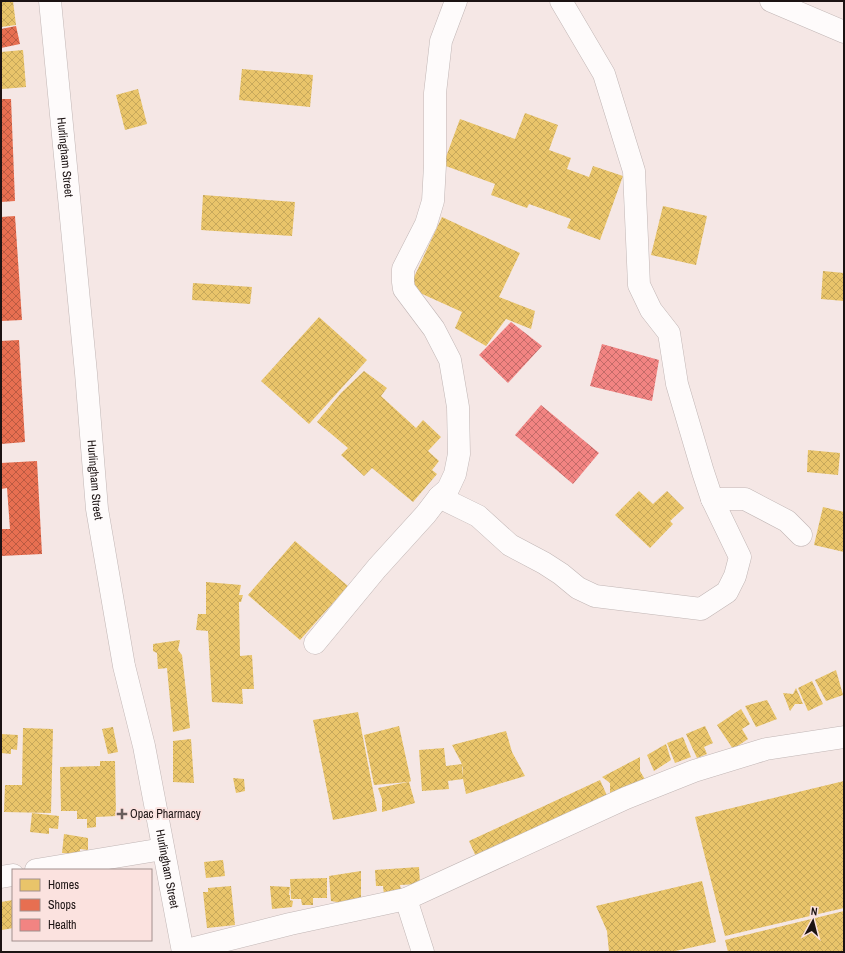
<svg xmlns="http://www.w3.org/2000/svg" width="845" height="953" viewBox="0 0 845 953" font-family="'Archivo Narrow',sans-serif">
  <defs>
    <pattern id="homes-cross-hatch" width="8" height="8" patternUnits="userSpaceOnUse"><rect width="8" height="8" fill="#e9c46a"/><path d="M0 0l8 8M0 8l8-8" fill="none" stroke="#c7a85b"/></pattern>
    <pattern id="shops-cross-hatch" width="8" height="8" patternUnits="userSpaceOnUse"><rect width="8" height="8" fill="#e76f51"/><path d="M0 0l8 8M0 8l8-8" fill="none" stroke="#ba5a42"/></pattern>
    <pattern id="health-cross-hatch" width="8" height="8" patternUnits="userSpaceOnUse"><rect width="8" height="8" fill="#f28482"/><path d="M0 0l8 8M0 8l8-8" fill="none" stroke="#c36b69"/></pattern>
  </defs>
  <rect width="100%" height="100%" fill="#f5e7e5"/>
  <g fill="url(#homes-cross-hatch)">
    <path d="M 1,1 L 13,1 L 16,25 L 1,27 Z"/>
    <path d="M 23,50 L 26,87 L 2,89 L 1,52 Z"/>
    <path d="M 242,69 L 313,75 L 310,107 L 239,100 Z"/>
    <path d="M 138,89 L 147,124 L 125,130 L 116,95 Z"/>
    <path d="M 525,113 L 558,125 L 549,150 L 571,158 L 567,169 L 589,177 L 593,166 L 623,176 L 600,240 L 567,228 L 571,219 L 529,204 L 527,208 L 491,195 L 495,184 L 443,165 L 460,119 L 515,139 Z"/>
    <path d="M 203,195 L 295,202 L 292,236 L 201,230 Z"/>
    <path d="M 663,206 L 707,216 L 696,265 L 651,255 Z"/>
    <path d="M 442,217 L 520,253 L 499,297 L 535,311 L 531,329 L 506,319 L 486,346 L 455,328 L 462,312 L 409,288 Z"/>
    <path d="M 823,271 L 844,273 L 844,301 L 821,299 Z"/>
    <path d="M 193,283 L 252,287 L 250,304 L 192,300 Z"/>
    <path d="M 319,317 L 367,360 L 309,424 L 261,381 Z"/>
    <path d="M 364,371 L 387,388 L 381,396 L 416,428 L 423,420 L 441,437 L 428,451 L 439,461 L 432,470 L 437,474 L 413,502 L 372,468 L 364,476 L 341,455 L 348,448 L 317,422 L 341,393 Z"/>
    <path d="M 808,450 L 840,453 L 838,475 L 807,472 Z"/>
    <path d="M 639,491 L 653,504 L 667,491 L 684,508 L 670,521 L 673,524 L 650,548 L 615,515 Z"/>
    <path d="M 823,507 L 844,512 L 844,552 L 814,545 Z"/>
    <path d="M 295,541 L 348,586 L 300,640 L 248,595 Z"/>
    <path d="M 206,582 L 241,585 L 239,595 L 243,595 L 241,602 L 239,602 L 240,656 L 252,655 L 254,689 L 242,689 L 243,704 L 212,702 L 208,631 L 196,630 L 198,614 L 206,614 Z"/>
    <path d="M 180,640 L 178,650 L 182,655 L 190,728 L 173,732 L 167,668 L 158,669 L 157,653 L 153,651 L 153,644 Z"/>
    <path d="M 836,670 L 843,695 L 826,701 L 815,680 Z"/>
    <path d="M 812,681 L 823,704 L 808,711 L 798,688 Z"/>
    <path d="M 796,688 L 803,704 L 795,704 L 790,711 L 783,693 L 793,694 Z"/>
    <path d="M 767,700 L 777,719 L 756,727 L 745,706 Z"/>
    <path d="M 741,709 L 750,724 L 742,729 L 748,739 L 733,749 L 717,725 Z"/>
    <path d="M 358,712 L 377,811 L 333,820 L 313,720 Z"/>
    <path d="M 399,726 L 411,781 L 409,782 L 415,803 L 382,812 L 382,799 L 378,788 L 408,782 L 374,785 L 364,735 Z"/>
    <path d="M 705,726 L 713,743 L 704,747 L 707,754 L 697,758 L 686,734 Z"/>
    <path d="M 113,727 L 118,752 L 108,754 L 102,729 Z"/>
    <path d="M 23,728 L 53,729 L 51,813 L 4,812 L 5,785 L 22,785 Z"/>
    <path d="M 506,731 L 512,752 L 525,776 L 466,794 L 463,779 L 448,781 L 449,789 L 422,791 L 419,750 L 444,748 L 446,766 L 462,764 L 463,777 L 463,768 L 461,762 L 452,745 Z"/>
    <path d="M 1,734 L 18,735 L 17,750 L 11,749 L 11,754 L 1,753 Z"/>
    <path d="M 683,737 L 691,757 L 675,763 L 667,743 Z"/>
    <path d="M 191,739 L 194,783 L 173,782 L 173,741 Z"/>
    <path d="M 666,744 L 671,760 L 654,771 L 647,755 Z"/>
    <path d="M 640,757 L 640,771 L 646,781 L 610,798 L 610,783 L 602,777 Z"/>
    <path d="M 100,761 L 115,761 L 116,816 L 96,817 L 96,827 L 87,828 L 87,819 L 77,819 L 77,811 L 61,811 L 60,767 L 100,766 Z"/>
    <path d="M 233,778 L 244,779 L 245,791 L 236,793 Z"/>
    <path d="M 600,780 L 609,800 L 478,861 L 469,841 Z"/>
    <path d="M 844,781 L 844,908 L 725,936 L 695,817 Z"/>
    <path d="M 32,813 L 59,816 L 58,829 L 49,828 L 49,834 L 30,832 Z"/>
    <path d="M 64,834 L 88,838 L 88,850 L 80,849 L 80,854 L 62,853 Z"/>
    <path d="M 223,860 L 225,876 L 206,878 L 204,862 Z"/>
    <path d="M 419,867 L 420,884 L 400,885 L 401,890 L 395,890 L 396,894 L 384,895 L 383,886 L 376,886 L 375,870 Z"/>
    <path d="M 361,871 L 361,904 L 336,909 L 337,902 L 331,901 L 329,876 Z"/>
    <path d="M 327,878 L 327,898 L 313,898 L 313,905 L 302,905 L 301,899 L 291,899 L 290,879 Z"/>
    <path d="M 702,881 L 716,942 L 671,952 L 609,952 L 607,931 L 596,906 Z"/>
    <path d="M 231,886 L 235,925 L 207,928 L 203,892 L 208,892 L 208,888 Z"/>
    <path d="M 270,886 L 290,887 L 289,895 L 290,895 L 290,900 L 293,901 L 292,907 L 272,909 Z"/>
    <path d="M 13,900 L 13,928 L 2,930 L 1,902 Z"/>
    <path d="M 844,911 L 844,952 L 728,952 L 725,940 Z"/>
  </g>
  <g fill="url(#shops-cross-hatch)">
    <path d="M 16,26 L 20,44 L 1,48 L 1,29 Z"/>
    <path d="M 1,99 L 11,99 L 15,201 L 1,202 Z"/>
    <path d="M 15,216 L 22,320 L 1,321 L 1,217 Z"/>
    <path d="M 19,340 L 25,442 L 1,444 L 1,341 Z"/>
    <path d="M 37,461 L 42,554 L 1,556 L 1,529 L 10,529 L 7,488 L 1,489 L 1,463 Z"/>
  </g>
  <g fill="url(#health-cross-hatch)">
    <path d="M 511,322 L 542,346 L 508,383 L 479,355 Z"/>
    <path d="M 602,344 L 659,360 L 652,401 L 590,386 Z"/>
    <path d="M 541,405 L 599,453 L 573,484 L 515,435 Z"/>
  </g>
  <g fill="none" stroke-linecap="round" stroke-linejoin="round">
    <defs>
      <g id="minor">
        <path d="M 439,497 L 478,516 L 510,545 L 544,563 L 561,574 L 578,588 L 595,596 L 701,609 L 727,592 L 735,576 L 740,557 L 712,499 L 703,472 L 677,384 L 669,333 L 651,310 L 639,285 L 634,171 L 604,74 L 561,1"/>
        <path d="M 712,499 L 745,499 L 787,521 L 801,535"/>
        <path d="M 315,643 L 377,568 L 426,514 L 439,497 L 448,489 L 455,474 L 459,454 L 458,407 L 450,360 L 434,329 L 404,289 L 403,282 L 403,269 L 426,224 L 433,201 L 435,165 L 435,93 L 441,41 L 456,1"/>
        <path d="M 36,870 L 163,849"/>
        <path d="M 1,877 L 13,875"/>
        <path d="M 406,899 L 423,952"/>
        <path d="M 183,951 L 290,924 L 406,899 L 626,798 L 694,771 L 766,749 L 844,737"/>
      </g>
      <g id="tertiary">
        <path id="s1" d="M 50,1 L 86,373 L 97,509 L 124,666 L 144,746 L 183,952"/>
        <path d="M 771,1 L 844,32"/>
      </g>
    </defs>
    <use href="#minor" stroke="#c1b6b5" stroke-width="23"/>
    <use href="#tertiary" stroke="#c1b6b5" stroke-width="23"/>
    <use href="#minor" stroke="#fefbfb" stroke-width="22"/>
    <use href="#tertiary" stroke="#fefbfb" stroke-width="22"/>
  </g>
  <path fill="#685d5c" stroke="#fbe2df" stroke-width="1.5" d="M120 808h4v4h4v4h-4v4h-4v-4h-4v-4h4z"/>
  <g text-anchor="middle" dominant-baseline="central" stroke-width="4" stroke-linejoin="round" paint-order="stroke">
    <g font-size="12" fill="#1c1313" stroke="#fbe2df">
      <text stroke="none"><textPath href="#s1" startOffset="157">Hurlingham Street</textPath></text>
      <text stroke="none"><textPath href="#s1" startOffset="481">Hurlingham Street</textPath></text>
      <text stroke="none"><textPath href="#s1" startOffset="877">Hurlingham Street</textPath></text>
    </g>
    <g font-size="12" fill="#1c1313" stroke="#fbe2df" text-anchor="start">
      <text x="130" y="814">Opac Pharmacy</text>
    </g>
  </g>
  <rect width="845" height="953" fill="none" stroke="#1c1313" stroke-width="4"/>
  <rect x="12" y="869" width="140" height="72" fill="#fbe2df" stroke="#a28f8d"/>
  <rect x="20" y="879" width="20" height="12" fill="#e9c46a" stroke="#a28f8d"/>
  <text x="48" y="889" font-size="12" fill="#1c1313">Homes</text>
  <rect x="20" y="899" width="20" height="12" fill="#e76f51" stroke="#a28f8d"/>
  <text x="48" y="909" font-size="12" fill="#1c1313">Shops</text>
  <rect x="20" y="919" width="20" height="12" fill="#f28482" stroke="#a28f8d"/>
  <text x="48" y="929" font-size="12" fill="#1c1313">Health</text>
  <g transform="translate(813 921) rotate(7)" stroke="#fbe2df" stroke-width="3" paint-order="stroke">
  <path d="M0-3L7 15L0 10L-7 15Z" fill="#1c1313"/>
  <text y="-6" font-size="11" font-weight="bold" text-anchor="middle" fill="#1c1313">N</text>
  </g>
</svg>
